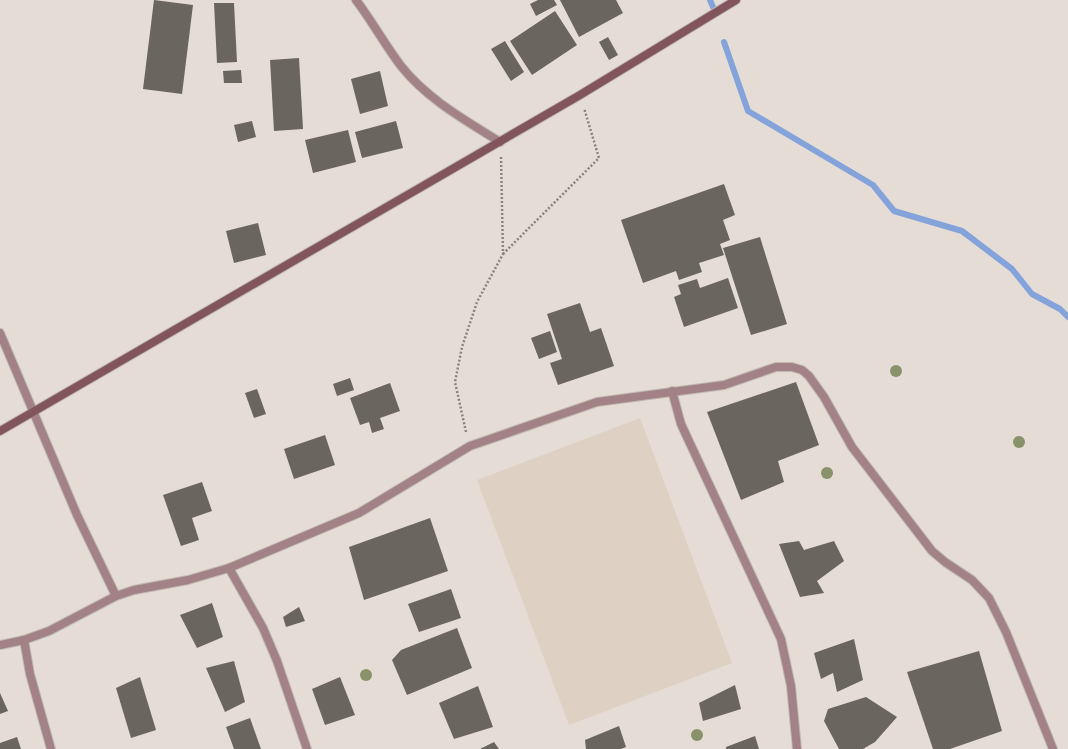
<svg xmlns="http://www.w3.org/2000/svg" width="1068" height="749" viewBox="0 0 1068 749" font-family="Rubik,sans-serif">
  <rect width="100%" height="100%" fill="#e5ddd5"/>
  <path fill="#dfd0c4" d="M 640,418 L 732,663 L 569,725 L 477,480 Z"/>
  <g fill="none" stroke-linecap="round" stroke-linejoin="round">
    <g stroke="#84a3da" stroke-width="6">
      <path d="M 710,0 L 713,7"/>
      <path d="M 724,42 L 748,111 L 873,185 L 894,211 L 962,231 L 1012,269 L 1032,294 L 1060,309 L 1068,317"/>
    </g>
  </g>
  <g fill="#6a655d">
    <path d="M 154,0 L 193,5 L 182,94 L 143,89 Z"/>
    <path d="M 538,0 L 554,0 L 557,5 L 536,16 L 530,4 Z"/>
    <path d="M 560,0 L 616,0 L 623,13 L 579,37 Z"/>
    <path d="M 214,3 L 234,3 L 237,62 L 217,63 Z"/>
    <path d="M 555,11 L 577,45 L 532,75 L 510,41 Z"/>
    <path d="M 608,37 L 618,55 L 609,60 L 599,42 Z"/>
    <path d="M 505,41 L 524,72 L 511,81 L 491,49 Z"/>
    <path d="M 299,58 L 303,129 L 274,131 L 270,60 Z"/>
    <path d="M 241,70 L 242,83 L 224,83 L 223,71 Z"/>
    <path d="M 380,71 L 388,106 L 360,114 L 351,79 Z"/>
    <path d="M 252,121 L 256,137 L 238,142 L 234,125 Z"/>
    <path d="M 396,121 L 403,148 L 362,158 L 355,132 Z"/>
    <path d="M 348,130 L 356,162 L 313,173 L 305,140 Z"/>
    <path d="M 724,184 L 735,215 L 723,220 L 730,240 L 720,244 L 724,255 L 699,263 L 702,272 L 679,280 L 676,271 L 643,283 L 621,220 Z"/>
    <path d="M 258,223 L 266,255 L 234,263 L 226,231 Z"/>
    <path d="M 760,237 L 787,324 L 751,335 L 723,248 Z"/>
    <path d="M 728,278 L 738,308 L 684,327 L 674,297 L 681,294 L 678,285 L 697,279 L 700,288 Z"/>
    <path d="M 580,303 L 590,332 L 601,328 L 614,366 L 558,385 L 550,363 L 562,359 L 547,314 Z"/>
    <path d="M 550,331 L 557,352 L 539,359 L 531,338 Z"/>
    <path d="M 350,378 L 354,390 L 337,396 L 333,384 Z"/>
    <path d="M 796,382 L 819,445 L 778,461 L 784,482 L 741,500 L 707,412 Z"/>
    <path d="M 390,383 L 400,411 L 380,418 L 384,429 L 372,433 L 369,422 L 360,425 L 350,398 Z"/>
    <path d="M 257,389 L 266,414 L 254,418 L 245,393 Z"/>
    <path d="M 325,435 L 335,465 L 294,479 L 284,449 Z"/>
    <path d="M 202,482 L 212,511 L 192,518 L 199,540 L 181,546 L 163,495 Z"/>
    <path d="M 430,518 L 448,571 L 364,600 L 349,547 Z"/>
    <path d="M 799,541 L 804,550 L 834,541 L 844,561 L 817,581 L 824,593 L 800,597 L 779,544 Z"/>
    <path d="M 451,589 L 461,618 L 419,632 L 408,604 Z"/>
    <path d="M 212,603 L 223,637 L 197,648 L 180,615 Z"/>
    <path d="M 299,607 L 305,621 L 286,627 L 283,617 Z"/>
    <path d="M 457,628 L 472,668 L 407,695 L 392,660 L 401,650 Z"/>
    <path d="M 854,639 L 863,680 L 837,692 L 833,673 L 821,679 L 814,653 Z"/>
    <path d="M 979,651 L 1002,731 L 950,749 L 933,749 L 907,672 Z"/>
    <path d="M 234,661 L 245,702 L 225,712 L 206,668 Z"/>
    <path d="M 140,677 L 156,730 L 131,738 L 116,688 Z"/>
    <path d="M 340,677 L 355,715 L 325,725 L 312,689 Z"/>
    <path d="M 735,685 L 741,709 L 703,721 L 699,703 Z"/>
    <path d="M 478,686 L 493,727 L 454,739 L 439,703 Z"/>
    <path d="M 0,693 L 8,711 L 0,714 Z"/>
    <path d="M 866,697 L 897,717 L 875,742 L 863,749 L 839,749 L 824,721 L 828,709 Z"/>
    <path d="M 250,718 L 261,749 L 234,749 L 226,727 Z"/>
    <path d="M 619,726 L 626,747 L 621,749 L 586,749 L 585,740 Z"/>
    <path d="M 755,736 L 759,749 L 726,749 L 726,747 Z"/>
    <path d="M 17,737 L 21,749 L 0,749 L 0,743 Z"/>
    <path d="M 494,742 L 499,749 L 480,749 Z"/>
  </g>
  <g fill="none" stroke-linecap="round" stroke-linejoin="round">
    <defs>
      <g id="street">
        <path d="M 356,0 C 372,21 385,45 401,66 C 427,99 465,120 500,142"/>
        <path d="M 0,333 L 77,515 L 116,596"/>
        <path d="M 672,391 L 681,424 L 781,639 L 791,686 L 797,749"/>
        <path d="M 229,568 L 263,628 L 277,661 L 307,749"/>
        <path d="M 24,640 L 30,674 L 51,749"/>
        <path d="M 0,645 L 24,640 L 49,631 L 116,596 L 134,590 L 188,580 L 229,568 L 359,513 L 470,446 L 597,402 L 724,385 L 776,367 L 792,367 L 802,370 L 809,376 L 824,397 L 852,447 L 932,551 L 945,562 L 972,580 L 989,598 L 1006,632 L 1053,749"/>
      </g>
      <path id="secondary" d="M 0,431 L 580,95 L 736,0"/>
    </defs>
    <use href="#street" stroke="#c1bab3" stroke-width="10"/>
    <use href="#secondary" stroke="#c1bab3" stroke-width="10"/>
    <g stroke="#88837d" stroke-width="2.5" stroke-dasharray="2 2" stroke-linecap="butt">
      <path d="M 503,254 L 599,158 L 584,108"/>
      <path d="M 466,432 L 455,382 L 462,347 L 477,302 L 503,254 L 501,156"/>
    </g>
    <use href="#street" stroke="#a28286" stroke-width="8"/>
    <use href="#secondary" stroke="#82555c" stroke-width="8"/>
  </g>
  <g fill="#89926b">
    <circle cx="896" cy="371" r="6"/>
    <circle cx="1019" cy="442" r="6"/>
    <circle cx="827" cy="473" r="6"/>
    <circle cx="366" cy="675" r="6"/>
    <circle cx="697" cy="735" r="6"/>
  </g>
</svg>
